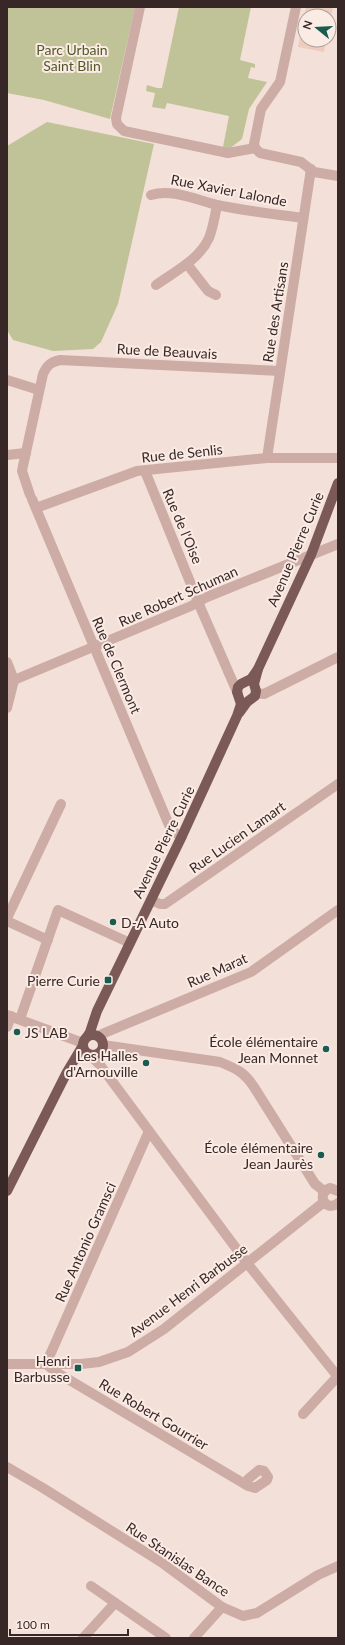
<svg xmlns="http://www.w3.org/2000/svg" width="345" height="1645" viewBox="0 0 345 1645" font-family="Lato,sans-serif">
  <rect width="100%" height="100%" fill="#f3e0d8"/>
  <g fill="#c0c397">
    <path d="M 7,7 L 135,7 L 110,119 L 44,100 L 7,93 Z"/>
    <path d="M 179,7 L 251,7 L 240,60 L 255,64 L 255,68 L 251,67 L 248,78 L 267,82 L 249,109 L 242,139 L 229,149 L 223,147 L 229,116 L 167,103 L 165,109 L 152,107 L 155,93 L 146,91 L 147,85 L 157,88 L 162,88 Z"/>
    <path d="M 47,122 L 154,144 L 118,304 L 101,342 L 93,349 L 53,351 L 13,340 L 7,330 L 7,146 Z"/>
  </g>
  <path fill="#edccbe" d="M 306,7 L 333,7 L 329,26 L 329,16 L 305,16 L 305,40 L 326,40 L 324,52 L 298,47 Z"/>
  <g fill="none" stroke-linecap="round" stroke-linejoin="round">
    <g stroke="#ccaca4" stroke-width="10">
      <path d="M 140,7 L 116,118 L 117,124 L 124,131 L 228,153 L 255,148"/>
      <path d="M 255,148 L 254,144 L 261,109 L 280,82 L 296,7"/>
      <path d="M 255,148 L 260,153 L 301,162 L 314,172 L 338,176"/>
      <path d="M 151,195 C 172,188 196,200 217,205 C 245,211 274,214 303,218"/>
      <path d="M 187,264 L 208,291 L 216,295"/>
      <path d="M 156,285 C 174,272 199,260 209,238 C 213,228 215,216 217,205"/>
      <path d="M 7,380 L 39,390"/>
      <path d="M 7,455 L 26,453"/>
      <path d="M 267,458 L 311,169"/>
      <path d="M 145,471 L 201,609 L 238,694"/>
      <path d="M 30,495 L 22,471 L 23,466 L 43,374 C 47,365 51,362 60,360 L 280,371"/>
      <path d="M 32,499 L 169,825 L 175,833 L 182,836"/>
      <path d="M 36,508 L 137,471 L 267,458 L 338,458"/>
      <path d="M 7,662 L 14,680 L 7,708"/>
      <path d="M 7,683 L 191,606 L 207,597 L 338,544"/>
      <path d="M 256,693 L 264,694 L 338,657"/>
      <path d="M 151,900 L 160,904 L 165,904 L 338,784"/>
      <path d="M 7,918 L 61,804"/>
      <path d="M 7,921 L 48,940"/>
      <path d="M 7,1015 L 83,1043"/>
      <path d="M 20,1019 L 58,910 L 130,943"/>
      <path d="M 7,1027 L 11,1016"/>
      <path d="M 99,1037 L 102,1034 L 251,972 L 338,910"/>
      <path d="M 103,1045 L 220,1062 C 237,1069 244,1072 254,1087 L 315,1184 L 324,1191"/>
      <path d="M 90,1055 L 100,1065 L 247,1263 L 338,1377"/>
      <path d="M 149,1131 L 46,1364 L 56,1372 L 248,1486 L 255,1488 L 267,1480 L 268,1477 L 264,1471 L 259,1470 L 248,1479 L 246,1484 L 248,1486"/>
      <path d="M 338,1191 L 330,1188 C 315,1194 326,1213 338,1203"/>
      <path d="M 7,1364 L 81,1364 L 99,1362 L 128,1352 L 164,1329 L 324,1202"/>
      <path d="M 303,1414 L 338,1376"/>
      <path d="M 7,1467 L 43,1488 L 161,1562 L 222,1607 L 243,1616 L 257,1613 L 318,1575 L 338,1566"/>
      <path d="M 91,1586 L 166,1638"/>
      <path d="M 83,1638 L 115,1603"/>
      <path d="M 194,1638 L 222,1607"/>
    </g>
    <g stroke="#7a5956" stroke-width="10">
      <path d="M 239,713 L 247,702 L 255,696 L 256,691 L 254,684 L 258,669 L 311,555 L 338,483"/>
      <circle cx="93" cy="1045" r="10"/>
      <path d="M 87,1037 L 90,1032 L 97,1011 L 182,836 L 237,716 L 241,704 L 237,692 L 238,687 L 241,684 L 251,679 L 258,669"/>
      <path d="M 7,1191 L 67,1072 L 82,1047"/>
    </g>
  </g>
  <g fill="#185b4f" stroke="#fbebe5" stroke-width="1.5">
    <circle cx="113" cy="922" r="4"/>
    <rect x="104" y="976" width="8" height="8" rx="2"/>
    <circle cx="17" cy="1032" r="4"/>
    <circle cx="326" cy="1049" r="4"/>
    <circle cx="146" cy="1063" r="4"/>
    <circle cx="321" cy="1155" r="4"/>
    <rect x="74" y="1364" width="8" height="8" rx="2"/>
  </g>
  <g text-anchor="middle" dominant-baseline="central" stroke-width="4" stroke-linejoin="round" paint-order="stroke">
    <g font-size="14" fill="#525728" stroke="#fbebe5">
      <text x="72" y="49">Parc Urbain<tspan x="72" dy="16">Saint Blin</tspan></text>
    </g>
    <g font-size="14" fill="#372726" stroke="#fbebe5">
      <text transform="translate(229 190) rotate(11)">Rue Xavier Lalonde</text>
      <text transform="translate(275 312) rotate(-81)">Rue des Artisans</text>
      <text transform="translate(167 351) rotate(3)">Rue de Beauvais</text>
      <text transform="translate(182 453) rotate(-6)">Rue de Senlis</text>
      <text transform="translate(183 526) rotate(67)">Rue de l'Oise</text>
      <text transform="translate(295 549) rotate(-67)">Avenue Pierre Curie</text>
      <text transform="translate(178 596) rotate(-24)">Rue Robert Schuman</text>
      <text transform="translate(117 665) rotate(67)">Rue de Clermont</text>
      <text transform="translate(237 837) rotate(-35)">Rue Lucien Lamart</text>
      <text transform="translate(163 842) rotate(-64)">Avenue Pierre Curie</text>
      <text transform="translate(217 970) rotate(-24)">Rue Marat</text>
      <text transform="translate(85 1242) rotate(-66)">Rue Antonio Gramsci</text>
      <text transform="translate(188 1290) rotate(-37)">Avenue Henri Barbusse</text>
      <text transform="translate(154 1414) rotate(31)">Rue Robert Gourrier</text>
      <text transform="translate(178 1559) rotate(34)">Rue Stanislas Bance</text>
    </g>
    <g font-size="14" fill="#372726" stroke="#fbebe5" text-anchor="end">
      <text x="121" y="922" text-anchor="start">D-A Auto</text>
      <text x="100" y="980">Pierre Curie</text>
      <text x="25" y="1032" text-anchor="start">JS LAB</text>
      <text x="318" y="1041">École élémentaire<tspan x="318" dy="16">Jean Monnet</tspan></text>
      <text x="138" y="1055">Les Halles<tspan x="138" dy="16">d'Arnouville</tspan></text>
      <text x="313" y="1147">École élémentaire<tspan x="313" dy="16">Jean Jaurès</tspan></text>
      <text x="70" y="1360">Henri<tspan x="70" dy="16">Barbusse</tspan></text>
    </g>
  </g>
  <rect width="345" height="1645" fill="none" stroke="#372726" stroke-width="16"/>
  <g transform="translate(317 28) rotate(288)"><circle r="19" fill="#fbebe5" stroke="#ad9d99"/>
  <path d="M0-3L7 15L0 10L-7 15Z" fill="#185b4f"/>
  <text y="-6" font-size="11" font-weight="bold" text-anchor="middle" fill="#372726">N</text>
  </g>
  <path d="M10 1629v6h118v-6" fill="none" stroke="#372726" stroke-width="2"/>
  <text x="16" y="1629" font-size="12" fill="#372726" stroke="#fbebe5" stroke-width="3" paint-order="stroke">100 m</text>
</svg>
